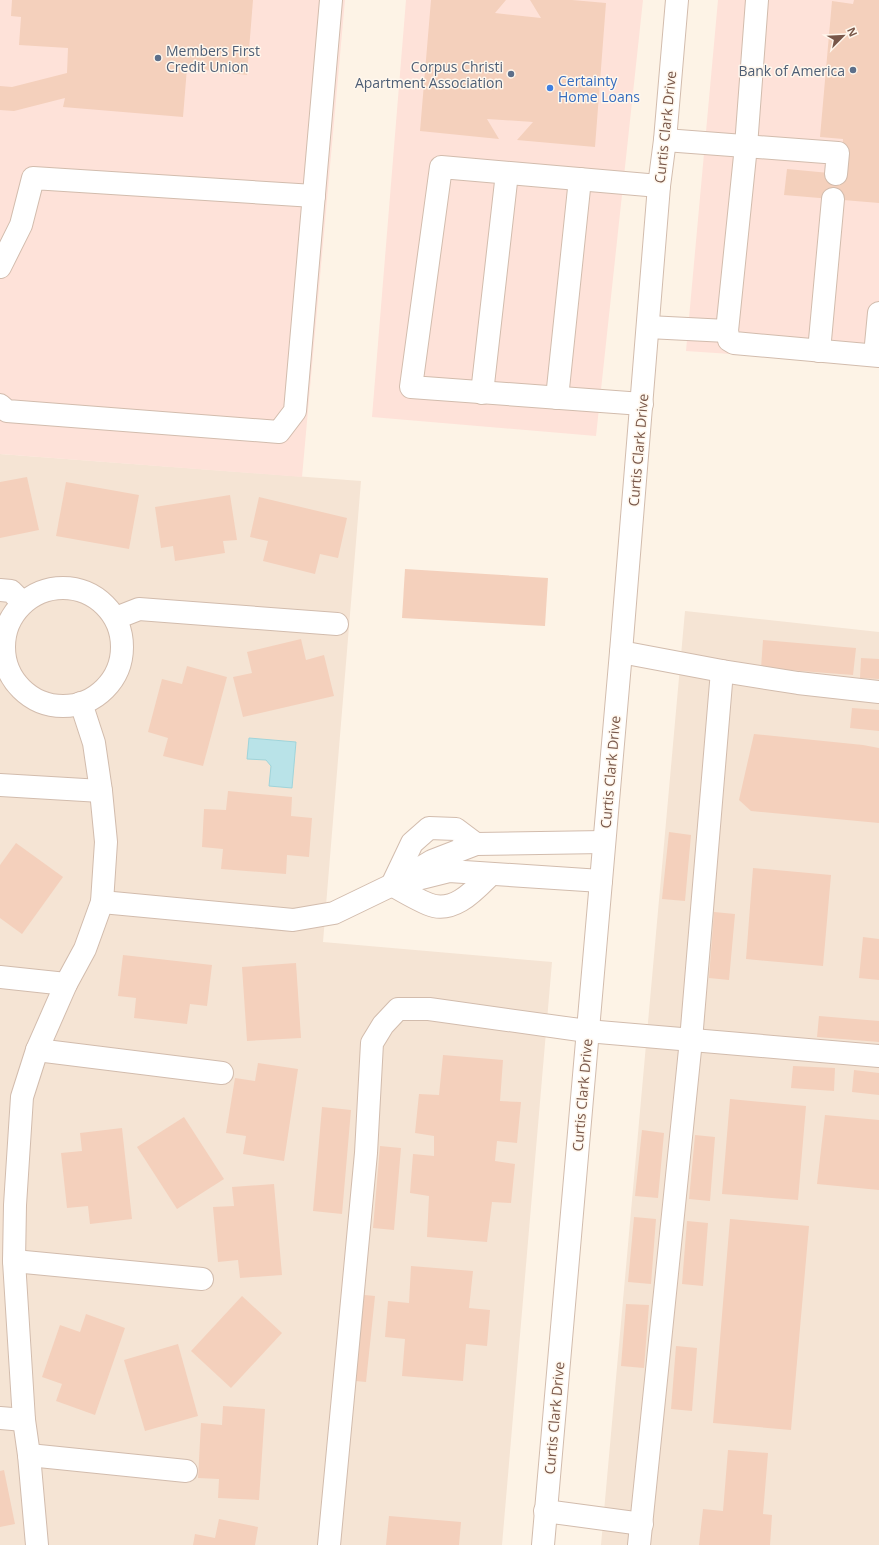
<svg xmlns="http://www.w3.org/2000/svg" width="879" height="1545" viewBox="0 0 879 1545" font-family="'Open Sans',sans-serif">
  <rect width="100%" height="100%" fill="#fdf3e6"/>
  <g fill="#f5e4d4">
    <path d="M 0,454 L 361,481 L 323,942 L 552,962 L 502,1545 L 0,1545 Z"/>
    <path d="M 685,611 L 879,632 L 879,1545 L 601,1545 Z"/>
  </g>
  <g fill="#fee2d9">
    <path d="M 0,0 L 345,0 L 302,477 L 0,454 Z"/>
    <path d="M 406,0 L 643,0 L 596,436 L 372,417 Z"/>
    <path d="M 718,0 L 879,0 L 879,364 L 686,351 Z"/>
  </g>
  <path fill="#b9e3e8" stroke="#9fd4da" d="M 249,738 L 296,742 L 292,788 L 269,786 L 271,766 L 266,760 L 247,759 Z"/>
  <g fill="#f4d0bc">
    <path d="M 12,0 L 253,0 L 247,75 L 187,68 L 183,117 L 63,107 L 65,98 L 14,111 L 0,110 L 0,86 L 12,87 L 67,73 L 68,48 L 19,45 L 21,17 L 11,16 Z"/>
    <path d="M 431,0 L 506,0 L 495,13 L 541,18 L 530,0 L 572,0 L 606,3 L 595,147 L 517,140 L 533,122 L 487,119 L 499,139 L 420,131 Z"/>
    <path d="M 854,0 L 879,0 L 879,203 L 784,195 L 787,169 L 840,174 L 843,139 L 820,137 L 832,1 L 853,4 Z"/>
    <path d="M 27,477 L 39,530 L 0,538 L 0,482 Z"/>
    <path d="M 66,482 L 139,495 L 129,549 L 56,536 Z"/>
    <path d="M 230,495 L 237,540 L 223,541 L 225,553 L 175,561 L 173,546 L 161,548 L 155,507 Z"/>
    <path d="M 259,497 L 347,518 L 338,558 L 320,554 L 315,574 L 263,561 L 268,541 L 250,537 Z"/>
    <path d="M 405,569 L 548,578 L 545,626 L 402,618 Z"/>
    <path d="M 301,639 L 306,660 L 324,655 L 334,696 L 243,717 L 233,677 L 252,673 L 247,652 Z"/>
    <path d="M 763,640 L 856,648 L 853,675 L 761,668 Z"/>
    <path d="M 861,658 L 879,659 L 879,679 L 860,678 Z"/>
    <path d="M 187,666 L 227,677 L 203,766 L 163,756 L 168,738 L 148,732 L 162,679 L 182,684 Z"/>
    <path d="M 852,708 L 879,710 L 879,731 L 850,728 Z"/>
    <path d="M 754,734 L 863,745 L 879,748 L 879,823 L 751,811 L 739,800 Z"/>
    <path d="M 228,791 L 292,797 L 291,816 L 312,818 L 309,857 L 287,855 L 286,874 L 221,869 L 223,849 L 202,847 L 204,809 L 226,810 Z"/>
    <path d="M 669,832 L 691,835 L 685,901 L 662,899 Z"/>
    <path d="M 16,843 L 63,877 L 22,934 L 0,918 L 0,865 Z"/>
    <path d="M 753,868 L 831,875 L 823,966 L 746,959 Z"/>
    <path d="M 714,912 L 735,914 L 729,980 L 709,978 Z"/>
    <path d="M 863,937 L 879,939 L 879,980 L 859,978 Z"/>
    <path d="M 123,955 L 212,965 L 207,1006 L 190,1004 L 187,1024 L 134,1018 L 136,998 L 118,996 Z"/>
    <path d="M 296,963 L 301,1038 L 247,1041 L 242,967 Z"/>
    <path d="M 819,1016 L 879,1021 L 879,1042 L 817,1037 Z"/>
    <path d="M 443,1055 L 503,1060 L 500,1101 L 521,1102 L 517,1143 L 497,1141 L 495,1161 L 515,1164 L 511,1203 L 492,1202 L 487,1242 L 427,1237 L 429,1196 L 410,1193 L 413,1154 L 434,1156 L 434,1136 L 415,1133 L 419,1094 L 439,1095 Z"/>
    <path d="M 258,1063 L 298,1069 L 284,1161 L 243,1154 L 246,1136 L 226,1133 L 235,1078 L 255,1081 Z"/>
    <path d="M 793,1066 L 835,1068 L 834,1091 L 791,1088 Z"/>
    <path d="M 854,1070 L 879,1073 L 879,1095 L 852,1092 Z"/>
    <path d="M 730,1099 L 806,1106 L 798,1200 L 722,1194 Z"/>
    <path d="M 322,1107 L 351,1110 L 342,1214 L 313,1211 Z"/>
    <path d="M 825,1115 L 879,1120 L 879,1190 L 817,1184 Z"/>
    <path d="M 184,1117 L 224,1179 L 177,1209 L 137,1147 Z"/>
    <path d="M 122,1128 L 132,1219 L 90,1224 L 88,1206 L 67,1208 L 61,1153 L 82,1151 L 80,1133 Z"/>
    <path d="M 642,1130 L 664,1133 L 658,1198 L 635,1196 Z"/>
    <path d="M 695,1135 L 715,1137 L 710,1201 L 689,1199 Z"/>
    <path d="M 380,1146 L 401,1148 L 394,1230 L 373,1228 Z"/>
    <path d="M 274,1184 L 282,1275 L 240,1278 L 238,1260 L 218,1262 L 213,1207 L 234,1206 L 232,1187 Z"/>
    <path d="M 634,1217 L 656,1219 L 651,1284 L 628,1282 Z"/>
    <path d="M 730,1219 L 809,1226 L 791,1430 L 713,1423 Z"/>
    <path d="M 687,1221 L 708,1223 L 703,1286 L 682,1284 Z"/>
    <path d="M 411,1266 L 473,1271 L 469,1308 L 490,1310 L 487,1346 L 466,1344 L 463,1381 L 402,1376 L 405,1339 L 385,1337 L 388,1301 L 409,1303 Z"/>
    <path d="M 354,1294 L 375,1296 L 366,1382 L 345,1380 Z"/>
    <path d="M 242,1296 L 282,1333 L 231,1388 L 191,1351 Z"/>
    <path d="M 626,1304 L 649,1305 L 644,1368 L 621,1366 Z"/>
    <path d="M 86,1314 L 125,1328 L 95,1415 L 56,1401 L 62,1384 L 42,1377 L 60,1325 L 80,1332 Z"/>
    <path d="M 178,1344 L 198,1416 L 145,1431 L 124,1360 Z"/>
    <path d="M 676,1346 L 697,1348 L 692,1411 L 671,1409 Z"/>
    <path d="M 223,1406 L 265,1409 L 259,1500 L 218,1498 L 219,1479 L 198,1478 L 201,1423 L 222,1425 Z"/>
    <path d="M 728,1450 L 768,1453 L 763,1514 L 772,1515 L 770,1545 L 699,1545 L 703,1509 L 723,1511 Z"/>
    <path d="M 4,1470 L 15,1524 L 0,1527 L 0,1471 Z"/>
    <path d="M 389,1516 L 461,1522 L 459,1545 L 386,1545 Z"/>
    <path d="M 219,1519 L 258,1527 L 255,1545 L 193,1545 L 195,1534 L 215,1538 Z"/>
  </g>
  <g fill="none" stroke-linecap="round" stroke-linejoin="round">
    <defs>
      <g id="minor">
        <path d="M 757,0 L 746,146 L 727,331 L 729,340 L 734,343 L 879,356"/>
        <path d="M 665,140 L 838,153 L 836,174"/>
        <path d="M 0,267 L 21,225 L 33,178 L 314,196"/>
        <path d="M 648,327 L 727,331"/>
        <path d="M 819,351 L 833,199"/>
        <path d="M 875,355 L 879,313"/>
        <path d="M 482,393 L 507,173"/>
        <path d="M 557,398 L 580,179"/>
        <path d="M 642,404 L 411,387 L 441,167 L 659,186"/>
        <path d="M 0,405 L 7,411 L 279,432 L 295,411 L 331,0"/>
        <circle cx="63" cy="647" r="59"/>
        <path d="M 0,590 L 11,591 L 23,603"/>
        <path d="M 116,618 L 139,609 L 337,624"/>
        <path d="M 621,652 L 722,671 L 798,683 L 879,692"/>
        <path d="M 0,785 L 101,791"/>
        <path d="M 421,878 L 449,871 L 601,881"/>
        <path d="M 392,885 L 412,843 L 429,828 L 456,829 L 476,844"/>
        <path d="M 392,885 C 404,892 416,899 428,904 C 453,915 475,890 491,874"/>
        <path d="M 102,902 L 293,920 L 334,913 L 392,885 L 432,861 L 476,844 L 604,842"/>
        <path d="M 0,977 L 66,984"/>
        <path d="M 37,1050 L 222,1073"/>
        <path d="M 14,1261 L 202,1279"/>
        <path d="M 0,1418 L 24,1420"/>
        <path d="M 29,1455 L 186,1471"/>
        <path d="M 545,1511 L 642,1524"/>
        <path d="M 37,1545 L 29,1455 L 24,1420 L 14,1261 L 15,1205 L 22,1097 L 37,1050 L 66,984 L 85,949 L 102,902 L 106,842 L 101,791 L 94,743 L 81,703"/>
        <path d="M 329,1545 L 366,1153 L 372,1043 L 383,1025 L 398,1009 L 429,1009 L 587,1031 L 879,1056"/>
        <path d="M 543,1545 L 621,652 L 659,186 L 665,140 L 677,0"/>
        <path d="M 639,1545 L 691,1040 L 722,671"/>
      </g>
    </defs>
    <use href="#minor" stroke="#d2bcad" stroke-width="24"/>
    <use href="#minor" stroke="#fff" stroke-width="22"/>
  </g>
  <g fill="#5c6f8a" stroke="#fff7ed" stroke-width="1.5">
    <circle cx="158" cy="58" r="4"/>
    <circle cx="853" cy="70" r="4"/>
    <circle cx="511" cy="74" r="4"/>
  </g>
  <circle fill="#3f7fe0" stroke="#fff7ed" stroke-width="1.5" cx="550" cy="88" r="4"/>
  <g text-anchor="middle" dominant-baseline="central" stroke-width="3" stroke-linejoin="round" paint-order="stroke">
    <g font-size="14" fill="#4e5e75" stroke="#fff7ed" text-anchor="end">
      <text x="166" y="50" text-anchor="start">Members First<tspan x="166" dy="16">Credit Union</tspan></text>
      <text x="503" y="66">Corpus Christi<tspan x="503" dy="16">Apartment Association</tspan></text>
      <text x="845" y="70">Bank of America</text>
    </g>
    <g font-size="14" fill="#366cbe" stroke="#fff7ed" text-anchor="start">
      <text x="558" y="80">Certainty<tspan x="558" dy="16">Home Loans</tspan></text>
    </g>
    <g font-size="14" fill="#785749" stroke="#fff7ed">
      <text transform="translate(665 127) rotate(-84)">Curtis Clark Drive</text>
      <text transform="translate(638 450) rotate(-85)">Curtis Clark Drive</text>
      <text transform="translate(610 772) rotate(-85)">Curtis Clark Drive</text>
      <text transform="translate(582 1095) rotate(-85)">Curtis Clark Drive</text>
      <text transform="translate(554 1418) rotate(-85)">Curtis Clark Drive</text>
    </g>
  </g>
  <g transform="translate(843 36) rotate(66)" stroke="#fff7ed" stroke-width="3" paint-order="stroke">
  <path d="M0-3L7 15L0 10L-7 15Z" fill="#785749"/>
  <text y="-6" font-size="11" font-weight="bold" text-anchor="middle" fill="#785749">N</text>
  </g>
</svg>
